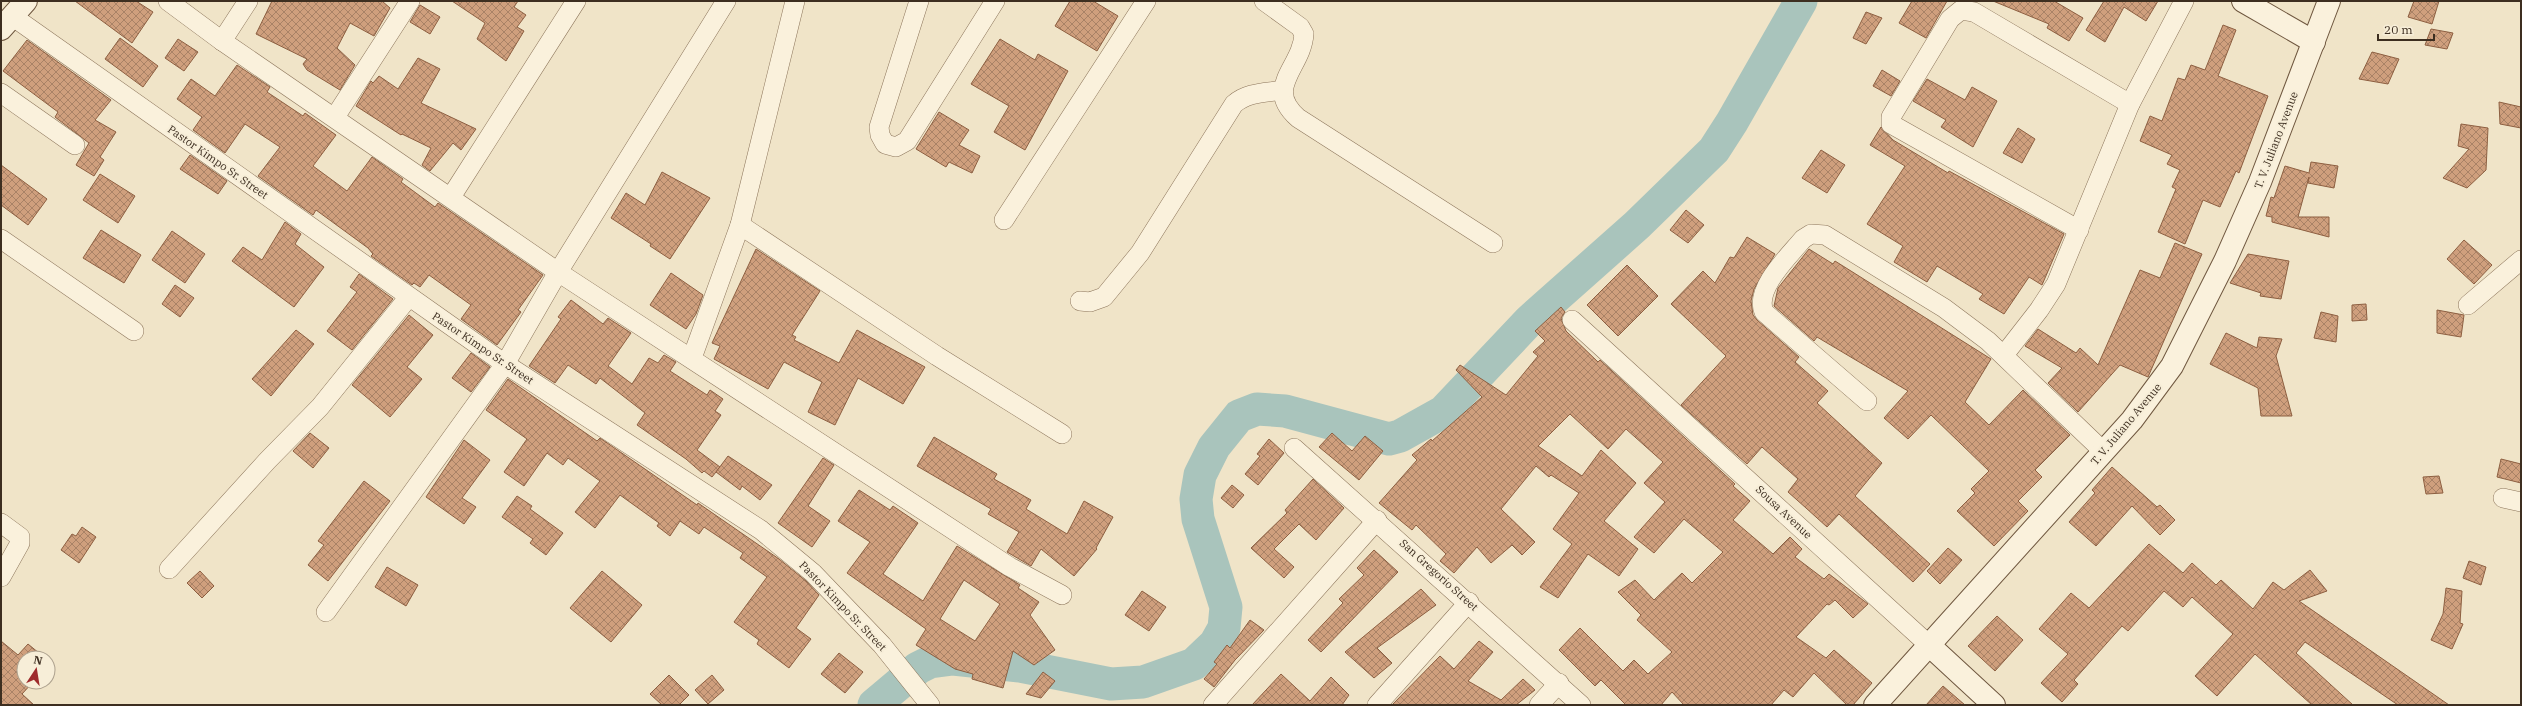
<svg xmlns="http://www.w3.org/2000/svg" width="2522" height="706" viewBox="0 0 2522 706" font-family="'IBM Plex Serif',serif">
  <defs>
    <pattern id="building-cross-hatch" width="8" height="8" patternUnits="userSpaceOnUse"><rect width="8" height="8" fill="#cf9f7d"/><path d="M0 0l8 8M0 8l8-8" fill="none" stroke="#a98266"/></pattern>
  </defs>
  <rect width="100%" height="100%" fill="#f0e4c8"/>
  <g fill="none" stroke-linecap="round" stroke-linejoin="round">
    <path stroke="#a9c4bc" stroke-width="33" d="M 874,705 L 918,668 L 930,662 L 953,659 L 1020,666 L 1111,684 L 1143,682 L 1194,664 L 1215,644 L 1224,628 L 1226,607 L 1198,519 L 1196,499 L 1200,475 L 1214,447 L 1239,416 L 1257,409 L 1285,411 L 1389,439 L 1400,436 L 1443,412 L 1529,321 L 1637,225 L 1714,150 L 1732,122 L 1801,1"/>
  </g>
  <g fill="url(#building-cross-hatch)" stroke="#8d5f41" fill-rule="evenodd">
    <path d="M 75,1 L 136,1 L 153,12 L 132,43 Z"/>
    <path d="M 272,1 L 382,1 L 390,8 L 374,36 L 350,23 L 337,48 L 355,65 L 340,90 L 307,70 L 303,64 L 307,59 L 256,34 Z"/>
    <path d="M 452,1 L 518,1 L 514,7 L 526,15 L 517,27 L 524,31 L 506,61 L 477,39 L 485,23 Z"/>
    <path d="M 1070,1 L 1093,1 L 1118,16 L 1097,51 L 1055,26 Z"/>
    <path d="M 1912,1 L 1947,1 L 1926,38 L 1899,23 Z"/>
    <path d="M 1993,1 L 2054,1 L 2083,18 L 2069,41 L 2047,28 L 2049,24 Z"/>
    <path d="M 2104,1 L 2158,1 L 2146,21 L 2124,7 L 2105,42 L 2086,30 Z"/>
    <path d="M 2414,1 L 2439,1 L 2432,24 L 2408,17 Z"/>
    <path d="M 420,5 L 440,17 L 430,34 L 410,22 Z"/>
    <path d="M 1866,12 L 1882,18 L 1866,44 L 1853,38 Z"/>
    <path d="M 2223,25 L 2236,30 L 2218,76 L 2268,96 L 2239,173 L 2236,171 L 2220,207 L 2203,200 L 2185,244 L 2158,232 L 2176,189 L 2172,187 L 2180,170 L 2167,164 L 2172,155 L 2140,141 L 2150,116 L 2162,121 L 2178,78 L 2185,80 L 2191,65 L 2205,70 Z"/>
    <path d="M 2431,29 L 2453,33 L 2447,49 L 2425,45 Z"/>
    <path d="M 120,38 L 158,66 L 143,87 L 105,59 Z"/>
    <path d="M 178,39 L 198,52 L 184,71 L 165,58 Z"/>
    <path d="M 1000,39 L 1035,60 L 1038,54 L 1068,71 L 1025,150 L 994,132 L 1009,106 L 971,84 Z"/>
    <path d="M 27,40 L 111,100 L 95,120 L 116,132 L 100,157 L 104,160 L 94,176 L 76,165 L 89,143 L 55,117 L 58,112 L 3,71 Z"/>
    <path d="M 2372,52 L 2399,59 L 2388,84 L 2359,79 Z"/>
    <path d="M 418,58 L 440,69 L 421,103 L 476,129 L 461,150 L 453,143 L 430,171 L 422,165 L 431,148 L 402,134 L 401,135 L 356,106 L 371,81 L 373,83 L 379,76 L 398,89 Z"/>
    <path d="M 237,65 L 270,87 L 267,92 L 303,116 L 305,113 L 336,135 L 313,166 L 347,191 L 372,157 L 403,179 L 401,182 L 435,207 L 438,203 L 543,275 L 518,310 L 521,312 L 497,345 L 461,319 L 471,305 L 429,275 L 420,287 L 414,283 L 412,285 L 371,256 L 373,254 L 368,248 L 316,210 L 313,215 L 258,176 L 280,147 L 245,124 L 225,153 L 193,130 L 202,117 L 177,99 L 191,79 L 215,96 Z"/>
    <path d="M 1882,70 L 1900,81 L 1891,96 L 1873,86 Z"/>
    <path d="M 1927,79 L 1965,100 L 1972,87 L 1997,101 L 1973,147 L 1941,127 L 1946,120 L 1913,101 Z"/>
    <path d="M 2499,102 L 2521,107 L 2521,128 L 2500,124 Z"/>
    <path d="M 939,112 L 969,130 L 959,145 L 980,156 L 972,173 L 949,162 L 946,167 L 916,149 Z"/>
    <path d="M 2461,124 L 2488,128 L 2486,170 L 2467,188 L 2443,178 L 2469,149 L 2458,146 Z"/>
    <path d="M 1881,127 L 1893,140 L 1948,173 L 1949,171 L 2064,234 L 2042,285 L 2029,277 L 2004,314 L 1979,299 L 1983,294 L 1937,266 L 1927,282 L 1894,262 L 1903,246 L 1867,224 L 1905,166 L 1870,145 Z"/>
    <path d="M 2018,128 L 2035,139 L 2022,163 L 2003,153 Z"/>
    <path d="M 1821,150 L 1845,165 L 1827,193 L 1802,178 Z"/>
    <path d="M 190,155 L 227,181 L 218,194 L 180,169 Z"/>
    <path d="M 2311,162 L 2338,166 L 2334,188 L 2308,183 L 2309,177 L 2298,217 L 2329,217 L 2329,237 L 2272,222 L 2272,217 L 2266,216 L 2271,197 L 2274,198 L 2285,166 L 2309,173 Z"/>
    <path d="M 1,165 L 47,199 L 28,225 L 1,205 Z"/>
    <path d="M 662,172 L 710,198 L 670,259 L 650,246 L 651,244 L 611,218 L 626,193 L 645,205 Z"/>
    <path d="M 100,174 L 135,196 L 118,223 L 83,200 Z"/>
    <path d="M 1686,210 L 1704,225 L 1688,243 L 1670,230 Z"/>
    <path d="M 285,222 L 301,234 L 295,244 L 324,267 L 294,307 L 232,261 L 243,247 L 262,260 Z"/>
    <path d="M 101,230 L 141,255 L 124,283 L 83,258 Z"/>
    <path d="M 172,231 L 205,254 L 185,283 L 152,260 Z"/>
    <path d="M 1747,237 L 1775,254 L 1754,289 L 1751,301 L 1753,315 L 1757,320 L 1799,357 L 1795,362 L 1828,391 L 1817,403 L 1882,463 L 1855,496 L 1930,564 L 1913,582 L 1839,514 L 1827,527 L 1806,508 L 1788,492 L 1798,479 L 1762,447 L 1747,464 L 1681,405 L 1726,356 L 1671,304 L 1703,271 L 1715,283 L 1730,257 L 1734,258 Z"/>
    <path d="M 2464,240 L 2492,265 L 2474,284 L 2447,259 Z"/>
    <path d="M 2175,243 L 2202,254 L 2148,377 L 2120,365 L 2078,412 L 2048,383 L 2062,368 L 2025,346 L 2038,329 L 2076,353 L 2080,348 L 2098,365 L 2140,270 L 2160,278 Z"/>
    <path d="M 756,249 L 820,291 L 792,335 L 796,337 L 794,340 L 839,363 L 857,330 L 925,367 L 903,404 L 858,378 L 835,425 L 808,412 L 822,382 L 784,362 L 768,389 L 714,359 L 720,346 L 712,343 Z"/>
    <path d="M 1809,249 L 1833,264 L 1835,261 L 1991,359 L 1965,402 L 1989,425 L 2023,390 L 2070,435 L 2035,470 L 2042,477 L 2018,501 L 2028,511 L 1994,546 L 1957,511 L 1975,493 L 1971,489 L 1989,471 L 1931,415 L 1908,439 L 1884,418 L 1908,391 L 1817,337 L 1814,341 L 1774,306 L 1778,288 Z"/>
    <path d="M 2248,254 L 2289,261 L 2281,299 L 2260,296 L 2261,293 L 2230,283 Z"/>
    <path d="M 1627,265 L 1658,296 L 1618,336 L 1587,305 Z"/>
    <path d="M 671,273 L 703,295 L 696,314 L 686,329 L 650,305 Z"/>
    <path d="M 359,274 L 393,299 L 352,350 L 327,331 L 357,292 L 350,287 Z"/>
    <path d="M 175,285 L 194,298 L 180,317 L 162,304 Z"/>
    <path d="M 571,300 L 603,324 L 608,318 L 631,333 L 608,366 L 632,384 L 649,358 L 658,363 L 664,355 L 676,362 L 670,371 L 707,395 L 710,390 L 723,399 L 715,411 L 721,415 L 697,450 L 720,467 L 712,477 L 704,471 L 702,473 L 686,459 L 637,425 L 645,413 L 600,378 L 596,384 L 568,365 L 555,383 L 529,366 L 561,319 L 558,317 Z"/>
    <path d="M 2366,304 L 2367,320 L 2352,321 L 2352,305 Z"/>
    <path d="M 1561,307 L 1565,312 L 1561,318 L 1566,331 L 1598,362 L 1600,360 L 1735,484 L 1733,486 L 1750,501 L 1733,520 L 1773,554 L 1790,537 L 1802,549 L 1795,557 L 1824,579 L 1829,574 L 1868,604 L 1853,618 L 1835,600 L 1829,605 L 1827,604 L 1796,637 L 1826,658 L 1834,650 L 1872,683 L 1853,705 L 1847,705 L 1814,673 L 1793,697 L 1784,690 L 1771,705 L 1684,705 L 1672,692 L 1661,705 L 1626,705 L 1601,680 L 1595,686 L 1559,650 L 1580,628 L 1623,671 L 1634,660 L 1648,674 L 1672,652 L 1637,620 L 1641,615 L 1618,592 L 1635,580 L 1654,600 L 1682,573 L 1692,583 L 1723,552 L 1684,519 L 1654,553 L 1634,537 L 1665,502 L 1644,483 L 1663,462 L 1626,429 L 1608,449 L 1570,414 L 1538,446 L 1582,476 L 1601,450 L 1636,483 L 1604,521 L 1638,549 L 1619,576 L 1588,554 L 1558,598 L 1540,587 L 1572,544 L 1553,529 L 1579,493 L 1551,475 L 1549,477 L 1536,466 L 1501,509 L 1535,542 L 1522,555 L 1512,545 L 1491,563 L 1477,547 L 1454,573 L 1440,561 L 1446,554 L 1416,525 L 1412,530 L 1379,503 L 1417,460 L 1412,455 L 1431,439 L 1432,441 L 1482,397 L 1456,370 L 1460,365 L 1506,395 L 1538,356 L 1533,352 L 1545,341 L 1535,331 Z"/>
    <path d="M 2437,310 L 2464,315 L 2461,337 L 2437,333 Z"/>
    <path d="M 2321,312 L 2338,316 L 2336,342 L 2314,338 Z"/>
    <path d="M 409,315 L 433,335 L 407,367 L 422,379 L 390,417 L 352,385 Z"/>
    <path d="M 296,330 L 314,344 L 271,396 L 252,379 Z"/>
    <path d="M 2226,333 L 2257,348 L 2259,337 L 2282,339 L 2276,356 L 2292,416 L 2261,416 L 2258,388 L 2210,364 Z"/>
    <path d="M 471,353 L 490,367 L 471,392 L 452,378 Z"/>
    <path d="M 508,379 L 597,441 L 600,438 L 697,505 L 698,503 L 779,559 L 806,581 L 819,595 L 796,628 L 811,639 L 789,668 L 757,644 L 759,640 L 734,622 L 767,577 L 740,558 L 743,553 L 704,527 L 699,534 L 680,521 L 670,536 L 657,526 L 659,523 L 620,495 L 595,528 L 575,512 L 600,481 L 568,458 L 563,465 L 547,453 L 524,486 L 504,472 L 527,439 L 486,410 Z"/>
    <path d="M 310,433 L 329,448 L 313,468 L 293,451 Z"/>
    <path d="M 1332,433 L 1352,451 L 1365,436 L 1383,451 L 1359,480 L 1319,447 Z"/>
    <path d="M 934,437 L 997,474 L 994,479 L 1031,500 L 1026,509 L 1067,534 L 1084,501 L 1113,517 L 1096,548 L 1097,549 L 1074,576 L 1041,549 L 1031,566 L 1007,552 L 1019,532 L 988,514 L 991,509 L 917,466 Z"/>
    <path d="M 1269,439 L 1284,453 L 1258,485 L 1245,474 L 1260,456 L 1257,454 Z"/>
    <path d="M 464,440 L 490,460 L 462,498 L 476,507 L 464,524 L 426,497 Z"/>
    <path d="M 728,456 L 772,485 L 760,500 L 742,486 L 740,490 L 716,472 Z"/>
    <path d="M 823,458 L 834,465 L 808,506 L 830,521 L 812,547 L 778,523 Z"/>
    <path d="M 2501,459 L 2521,464 L 2521,483 L 2497,477 Z"/>
    <path d="M 2112,467 L 2157,507 L 2160,505 L 2175,520 L 2160,535 L 2132,506 L 2096,546 L 2069,522 L 2095,493 L 2092,490 Z"/>
    <path d="M 2439,476 L 2443,493 L 2426,494 L 2423,477 Z"/>
    <path d="M 1313,479 L 1344,508 L 1316,540 L 1299,524 L 1274,549 L 1294,567 L 1284,578 L 1251,548 L 1287,513 L 1285,510 Z"/>
    <path d="M 364,481 L 390,501 L 328,581 L 308,565 L 324,545 L 318,541 Z"/>
    <path d="M 1232,485 L 1244,495 L 1233,508 L 1221,498 Z"/>
    <path d="M 859,490 L 890,510 L 893,506 L 918,523 L 883,574 L 923,601 L 957,546 L 1020,585 L 1018,588 L 1039,602 L 1030,615 L 1055,650 L 1034,665 L 1013,651 L 1003,688 L 972,679 L 973,674 L 955,669 L 916,645 L 926,629 L 847,573 L 870,542 L 838,521 ZM 964,580 L 1000,604 L 975,641 L 940,619 Z"/>
    <path d="M 517,496 L 532,506 L 530,509 L 563,533 L 546,555 L 530,543 L 533,539 L 502,517 Z"/>
    <path d="M 82,527 L 96,537 L 79,563 L 61,550 L 72,534 L 76,536 Z"/>
    <path d="M 2149,544 L 2183,573 L 2192,563 L 2216,585 L 2221,580 L 2253,609 L 2273,582 L 2284,590 L 2310,570 L 2327,591 L 2299,601 L 2449,705 L 2398,705 L 2305,642 L 2296,653 L 2353,705 L 2312,705 L 2255,654 L 2217,696 L 2195,676 L 2233,634 L 2192,597 L 2183,607 L 2164,591 L 2128,631 L 2122,626 L 2074,680 L 2078,684 L 2062,702 L 2041,683 L 2068,654 L 2039,629 L 2071,593 L 2089,608 Z"/>
    <path d="M 1948,548 L 1962,560 L 1940,584 L 1927,571 Z"/>
    <path d="M 1374,550 L 1398,572 L 1321,652 L 1308,640 L 1343,603 L 1339,599 L 1364,575 L 1357,568 Z"/>
    <path d="M 2469,561 L 2486,567 L 2481,585 L 2463,578 Z"/>
    <path d="M 387,567 L 418,585 L 406,606 L 375,587 Z"/>
    <path d="M 200,571 L 214,586 L 202,598 L 187,583 Z"/>
    <path d="M 602,571 L 642,605 L 611,642 L 570,608 Z"/>
    <path d="M 2446,588 L 2462,591 L 2460,623 L 2463,624 L 2452,649 L 2431,640 L 2443,614 Z"/>
    <path d="M 1421,589 L 1436,605 L 1377,648 L 1392,663 L 1374,678 L 1345,652 Z"/>
    <path d="M 1142,591 L 1166,607 L 1149,631 L 1125,615 Z"/>
    <path d="M 1997,616 L 2023,640 L 1995,671 L 1968,646 Z"/>
    <path d="M 1250,620 L 1264,630 L 1235,660 L 1214,687 L 1204,679 L 1217,664 L 1214,662 L 1227,645 L 1230,648 Z"/>
    <path d="M 1,641 L 18,655 L 28,644 L 45,658 L 24,658 L 24,682 L 33,682 L 22,694 L 34,705 L 1,705 Z"/>
    <path d="M 1479,641 L 1493,652 L 1468,681 L 1501,700 L 1523,679 L 1535,690 L 1516,705 L 1392,705 L 1440,656 L 1454,669 Z"/>
    <path d="M 839,653 L 863,672 L 845,693 L 821,674 Z"/>
    <path d="M 1043,672 L 1055,681 L 1041,698 L 1026,694 Z"/>
    <path d="M 1281,674 L 1310,701 L 1331,677 L 1349,695 L 1342,705 L 1252,705 Z"/>
    <path d="M 669,675 L 689,695 L 679,705 L 662,705 L 650,694 Z"/>
    <path d="M 712,675 L 724,690 L 708,704 L 695,690 Z"/>
    <path d="M 1943,686 L 1965,705 L 1926,705 Z"/>
  </g>
  <g fill="none" stroke-linecap="round" stroke-linejoin="round">
    <defs>
      <g id="street">
        <path d="M 168,1 L 222,41 L 558,272 L 1010,567 L 1062,595"/>
        <path d="M 919,1 L 879,127 L 880,135 L 885,144 L 896,147 L 907,141 L 995,1"/>
        <path d="M 1264,1 L 1300,27 L 1304,34 C 1302,68 1263,87 1298,118 L 1493,243"/>
        <path d="M 12,16 L 505,364 L 761,530 L 813,573 L 882,645 L 930,705"/>
        <path d="M 222,41 L 248,1"/>
        <path d="M 1,93 L 75,145"/>
        <path d="M 335,117 L 410,1"/>
        <path d="M 451,197 L 576,1"/>
        <path d="M 1004,220 L 1146,1"/>
        <path d="M 740,225 L 937,356 L 1062,434"/>
        <path d="M 2079,230 L 1891,124 L 1891,117 L 1950,19 L 1961,10 L 1974,12 L 2130,104"/>
        <path d="M 1,239 L 134,331"/>
        <path d="M 1080,301 L 1090,302 L 1104,297 L 1140,253 L 1234,104 C 1248,92 1265,93 1283,90"/>
        <path d="M 2468,305 L 2521,260"/>
        <path d="M 1572,320 L 1929,645"/>
        <path d="M 2004,355 L 2039,310 L 2056,284 L 2130,104 L 2184,1"/>
        <path d="M 692,358 L 740,225 L 795,1"/>
        <path d="M 1867,401 L 1764,312 C 1754,289 1789,256 1803,239 L 1811,234 L 1825,235 L 1944,308 L 1988,341 L 2104,452"/>
        <path d="M 1294,448 L 1581,705"/>
        <path d="M 2503,498 L 2521,502"/>
        <path d="M 1,523 L 20,537 L 20,543 L 1,577"/>
        <path d="M 169,569 L 267,461 L 320,407 L 408,298"/>
        <path d="M 326,612 L 505,364 L 558,272 L 726,1"/>
        <path d="M 1213,705 L 1377,520"/>
        <path d="M 1377,705 L 1469,602"/>
        <path d="M 1539,705 L 1559,683"/>
      </g>
      <g id="secondary">
        <path d="M 2243,1 L 2314,42"/>
        <path d="M 1,29 L 26,1"/>
        <path d="M 1929,645 L 1994,705"/>
        <path d="M 1875,705 L 2132,420 L 2172,366 L 2225,261 L 2260,182 L 2329,1"/>
      </g>
    </defs>
    <use href="#street" stroke="#8d765c" stroke-width="20"/>
    <use href="#secondary" stroke="#6f573f" stroke-width="24"/>
    <use href="#street" stroke="#faf1dc" stroke-width="19"/>
    <use href="#secondary" stroke="#faf1dc" stroke-width="22"/>
  </g>
  <g text-anchor="middle" dominant-baseline="central" stroke-width="4" stroke-linejoin="round" paint-order="stroke">
    <g font-size="11" fill="#3d2e20" stroke="#f7eed8">
      <text transform="translate(2276 140) rotate(-69)">T. V. Juliano Avenue</text>
      <text transform="translate(218 162) rotate(35)">Pastor Kimpo Sr. Street</text>
      <text transform="translate(483 348) rotate(34)">Pastor Kimpo Sr. Street</text>
      <text transform="translate(2126 424) rotate(-50)">T. V. Juliano Avenue</text>
      <text transform="translate(1784 512) rotate(43)">Sousa Avenue</text>
      <text transform="translate(1439 575) rotate(42)">San Gregorio Street</text>
      <text transform="translate(843 606) rotate(46)">Pastor Kimpo Sr. Street</text>
    </g>
  </g>
  <rect width="2522" height="706" fill="none" stroke="#3d2e20" stroke-width="4"/>
  <g transform="translate(36 670) rotate(12)"><circle r="19" fill="#f7eed8" stroke="#ada18e"/>
  <path d="M0-3L7 15L0 10L-7 15Z" fill="#9e2a2b"/>
  <text y="-6" font-size="11" font-weight="bold" text-anchor="middle" fill="#3d2e20">N</text>
  </g>
  <path d="M2378 34v6h56v-6" fill="none" stroke="#3d2e20" stroke-width="2"/>
  <text x="2384" y="34" font-size="12" fill="#3d2e20" stroke="#f7eed8" stroke-width="3" paint-order="stroke">20 m</text>
</svg>
